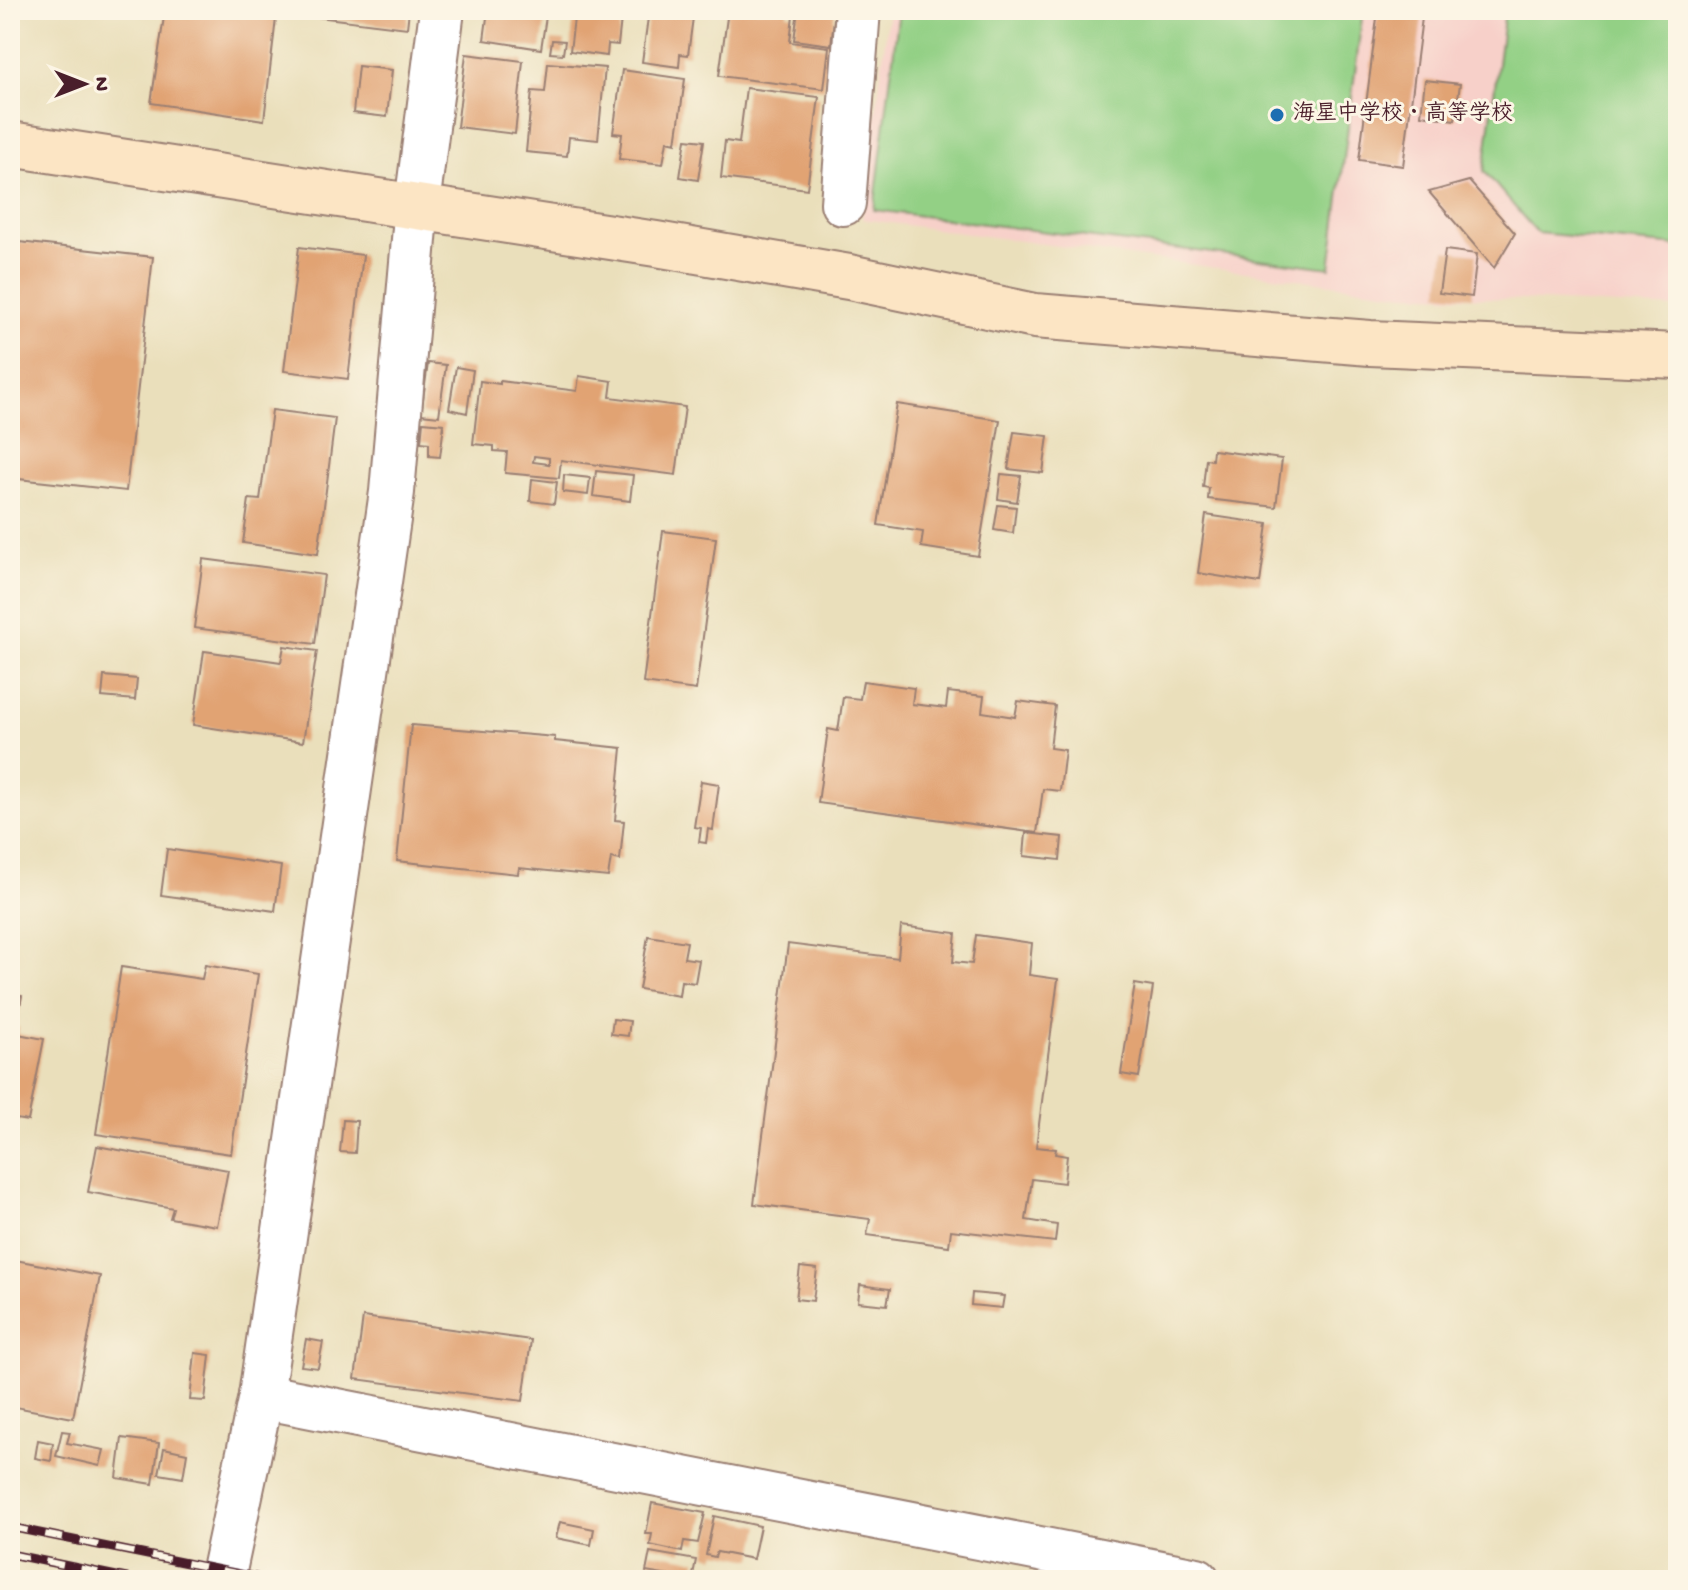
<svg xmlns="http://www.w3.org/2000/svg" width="1688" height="1590" viewBox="0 0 1688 1590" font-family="'Gochi Hand','Klee One',sans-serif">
  <rect width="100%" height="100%" fill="#fcf5e5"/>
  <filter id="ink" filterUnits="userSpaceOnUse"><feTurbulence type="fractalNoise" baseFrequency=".0125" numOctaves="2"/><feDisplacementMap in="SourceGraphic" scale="16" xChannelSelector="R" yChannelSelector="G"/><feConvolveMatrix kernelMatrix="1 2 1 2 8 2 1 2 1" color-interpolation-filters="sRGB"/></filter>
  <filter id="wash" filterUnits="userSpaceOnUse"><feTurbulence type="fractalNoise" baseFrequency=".006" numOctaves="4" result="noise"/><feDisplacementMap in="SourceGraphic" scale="32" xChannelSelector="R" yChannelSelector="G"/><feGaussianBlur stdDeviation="1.8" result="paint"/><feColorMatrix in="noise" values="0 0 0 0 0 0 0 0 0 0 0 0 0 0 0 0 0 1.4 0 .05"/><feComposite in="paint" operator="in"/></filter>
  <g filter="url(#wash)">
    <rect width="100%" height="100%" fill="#eadfbb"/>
    <path fill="#f7d0c9" d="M 889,10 L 1678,10 L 1678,308 L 1404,294 L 862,219 Z"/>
    <g fill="#93d085" stroke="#6e7858" stroke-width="2">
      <path d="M 899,10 L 1363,10 L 1330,268 L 874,210 Z"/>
      <path d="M 1505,10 L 1678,10 L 1678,246 L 1537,233 L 1484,171 Z"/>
    </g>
    <g id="blocks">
      <g fill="#e1a373" fill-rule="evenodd">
        <path d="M 165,10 L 277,10 L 264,120 L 151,103 Z"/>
        <path d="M 286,10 L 409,10 L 407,28 L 286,13 Z"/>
        <path d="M 488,10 L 547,10 L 541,49 L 484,40 Z"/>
        <path d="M 575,10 L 622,10 L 618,45 L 608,44 L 607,56 L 570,51 Z"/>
        <path d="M 649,10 L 694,10 L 688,55 L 680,54 L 679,67 L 642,62 Z"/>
        <path d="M 728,10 L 788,10 L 787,14 L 793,15 L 790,42 L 829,47 L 824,89 L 719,76 Z"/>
        <path d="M 798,10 L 835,10 L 831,45 L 794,40 Z"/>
        <path d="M 1378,10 L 1423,10 L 1403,166 L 1359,160 Z"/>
        <path d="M 552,40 L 565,41 L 563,54 L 550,53 Z"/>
        <path d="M 466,54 L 523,61 L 515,134 L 457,127 Z"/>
        <path d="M 548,63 L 605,68 L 598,140 L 569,137 L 567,156 L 526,152 L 532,91 L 545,92 Z"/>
        <path d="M 358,66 L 392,70 L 387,117 L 353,113 Z"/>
        <path d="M 622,70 L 685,79 L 676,143 L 667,141 L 663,164 L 619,159 L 622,134 L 613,133 Z"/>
        <path d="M 1425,80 L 1460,84 L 1455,120 L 1421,115 Z"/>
        <path d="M 746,88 L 819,97 L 807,189 L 721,178 L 725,141 L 739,143 Z"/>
        <path d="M 686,139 L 704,141 L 698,180 L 680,177 Z"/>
        <path d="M 1469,181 L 1515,233 L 1494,268 L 1429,192 Z"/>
        <path d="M 10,241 L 153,257 L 126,491 L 10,478 Z"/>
        <path d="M 299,247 L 363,255 L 348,379 L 284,371 Z"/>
        <path d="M 1445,250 L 1477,254 L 1472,297 L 1439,293 Z"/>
        <path d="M 428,363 L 446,365 L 439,416 L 421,414 Z"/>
        <path d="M 456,367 L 473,370 L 467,413 L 449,409 Z"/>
        <path d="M 579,376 L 612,381 L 610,397 L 685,407 L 676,475 L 561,460 L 559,478 L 505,473 L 507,452 L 494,451 L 494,446 L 473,444 L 480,381 L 500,384 L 500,381 L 577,391 ZM 534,456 L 549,458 L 549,464 L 533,462 Z"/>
        <path d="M 897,404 L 1000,420 L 978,556 L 921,547 L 923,532 L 878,525 Z"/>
        <path d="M 272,410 L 335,418 L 318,554 L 243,543 L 249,499 L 260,500 Z"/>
        <path d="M 423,422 L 444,424 L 440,457 L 429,456 L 429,443 L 421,442 Z"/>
        <path d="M 1014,432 L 1048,436 L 1043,473 L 1008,469 Z"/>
        <path d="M 1213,450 L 1282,459 L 1276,507 L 1208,499 L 1209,488 L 1203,487 L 1206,459 L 1212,460 Z"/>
        <path d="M 596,471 L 633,475 L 630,501 L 593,496 Z"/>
        <path d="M 1001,474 L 1021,476 L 1017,502 L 998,499 Z"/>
        <path d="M 564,475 L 590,478 L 588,495 L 563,492 Z"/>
        <path d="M 532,479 L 557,482 L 554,504 L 530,501 Z"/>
        <path d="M 998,505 L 1016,507 L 1013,533 L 994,530 Z"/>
        <path d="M 1206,515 L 1268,524 L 1260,583 L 1198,573 Z"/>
        <path d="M 663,531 L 716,538 L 696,690 L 643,683 Z"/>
        <path d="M 203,559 L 324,575 L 315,644 L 194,628 Z"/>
        <path d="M 284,646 L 317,651 L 303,742 L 193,725 L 204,651 L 281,662 Z"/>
        <path d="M 104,676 L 137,679 L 135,700 L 102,697 Z"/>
        <path d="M 863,681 L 914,688 L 912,704 L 946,708 L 948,692 L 984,696 L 982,712 L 1015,717 L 1018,701 L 1055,706 L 1050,748 L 1065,750 L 1060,791 L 1043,789 L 1037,833 L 818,803 L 828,729 L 838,731 L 843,697 L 860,699 Z"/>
        <path d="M 411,725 L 555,737 L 555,741 L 622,748 L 615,820 L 624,821 L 620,860 L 611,858 L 608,877 L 519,868 L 518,874 L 397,861 Z"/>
        <path d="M 701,781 L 719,784 L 713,830 L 708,829 L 706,843 L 699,842 L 701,828 L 694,827 Z"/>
        <path d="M 1026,833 L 1062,837 L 1060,860 L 1024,856 Z"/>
        <path d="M 167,849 L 281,866 L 275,911 L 161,895 Z"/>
        <path d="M 901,926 L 956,933 L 953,962 L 972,964 L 976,935 L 1032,943 L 1029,975 L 1058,979 L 1036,1147 L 1056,1149 L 1055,1154 L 1067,1156 L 1064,1183 L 1032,1179 L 1026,1220 L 1057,1225 L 1055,1242 L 951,1230 L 949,1246 L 867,1235 L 870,1219 L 754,1204 L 788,944 L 898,958 Z"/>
        <path d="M 648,936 L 687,942 L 684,958 L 699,960 L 695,983 L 681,981 L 679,996 L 639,989 Z"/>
        <path d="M 205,965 L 258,974 L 231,1154 L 96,1134 L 121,967 L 202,979 Z"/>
        <path d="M 1135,984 L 1153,987 L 1139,1077 L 1121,1074 Z"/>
        <path d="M 10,994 L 22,996 L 16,1027 L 19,1027 L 18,1034 L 44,1039 L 28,1121 L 10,1118 Z"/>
        <path d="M 613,1019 L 630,1021 L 628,1036 L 611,1034 Z"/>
        <path d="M 343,1120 L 357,1121 L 355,1153 L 340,1152 Z"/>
        <path d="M 97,1146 L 228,1170 L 217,1226 L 170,1218 L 173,1208 L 88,1192 Z"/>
        <path d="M 10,1259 L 100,1276 L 73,1418 L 10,1406 Z"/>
        <path d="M 800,1267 L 817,1269 L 813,1301 L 796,1299 Z"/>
        <path d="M 860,1285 L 890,1289 L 887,1305 L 858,1302 Z"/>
        <path d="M 972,1293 L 1004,1296 L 1002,1308 L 971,1305 Z"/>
        <path d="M 363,1317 L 531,1340 L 523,1401 L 355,1379 Z"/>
        <path d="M 306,1339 L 323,1342 L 318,1368 L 301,1366 Z"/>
        <path d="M 195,1353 L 210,1355 L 205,1401 L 190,1400 Z"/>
        <path d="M 62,1431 L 70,1432 L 67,1443 L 104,1450 L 100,1466 L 56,1456 Z"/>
        <path d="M 122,1438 L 159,1443 L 153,1484 L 117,1478 Z"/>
        <path d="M 38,1440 L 53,1443 L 51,1461 L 35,1458 Z"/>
        <path d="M 164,1448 L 187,1453 L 183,1478 L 159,1474 Z"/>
        <path d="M 652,1503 L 705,1513 L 698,1543 L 684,1541 L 682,1552 L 650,1545 L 652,1534 L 646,1534 Z"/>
        <path d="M 714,1516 L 760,1526 L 753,1559 L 717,1552 L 715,1557 L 706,1555 Z"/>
        <path d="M 560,1522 L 594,1529 L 591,1545 L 556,1538 Z"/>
        <path d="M 650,1552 L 696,1560 L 692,1580 L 646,1572 Z"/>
      </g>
    </g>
  </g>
  <g filter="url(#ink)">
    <use href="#blocks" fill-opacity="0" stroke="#9a7f73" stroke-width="2"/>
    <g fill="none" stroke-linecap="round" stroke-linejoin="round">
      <defs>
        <g id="street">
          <path d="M 843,203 L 858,10"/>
          <path d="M 261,1396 L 1197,1580"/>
          <path d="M 222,1580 L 261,1396 L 392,492 L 417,205 L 442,10"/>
        </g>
        <path id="secondary" d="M 10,144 L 656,244 L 849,277 L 1035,316 L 1370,343 L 1678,356"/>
      </defs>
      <use href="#street" stroke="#9a7f73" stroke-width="48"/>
      <use href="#secondary" stroke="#9a7f73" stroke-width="48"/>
      <use href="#street" stroke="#fff" stroke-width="44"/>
      <use href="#secondary" stroke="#fce5c4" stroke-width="44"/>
      <defs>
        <g id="rail">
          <path d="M 10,1527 L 270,1580"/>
          <path d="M 10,1554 L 136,1580"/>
        </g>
      </defs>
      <use href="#rail" stroke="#4a1f2b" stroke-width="9"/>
      <use href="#rail" stroke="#fcf5e5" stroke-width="6" stroke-dasharray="18" stroke-linecap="butt"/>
    </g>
  </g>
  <circle fill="#1f6fb2" stroke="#fcf5e5" stroke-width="3" cx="1277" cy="115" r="8"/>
  <g text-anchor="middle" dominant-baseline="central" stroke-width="6" stroke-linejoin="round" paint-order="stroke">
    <g font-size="22" font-weight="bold" fill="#4a1f2b" stroke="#fcf5e5" text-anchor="start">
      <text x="1293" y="115">海星中学校・高等学校</text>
    </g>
  </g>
  <rect width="1688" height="1590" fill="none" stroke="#fcf5e5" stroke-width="40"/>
  <g transform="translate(84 84) rotate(90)" stroke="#fcf5e5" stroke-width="6" paint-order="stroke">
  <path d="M0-6L14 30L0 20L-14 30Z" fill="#4a1f2b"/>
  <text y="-12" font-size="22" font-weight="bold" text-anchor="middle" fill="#4a1f2b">N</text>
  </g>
</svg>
